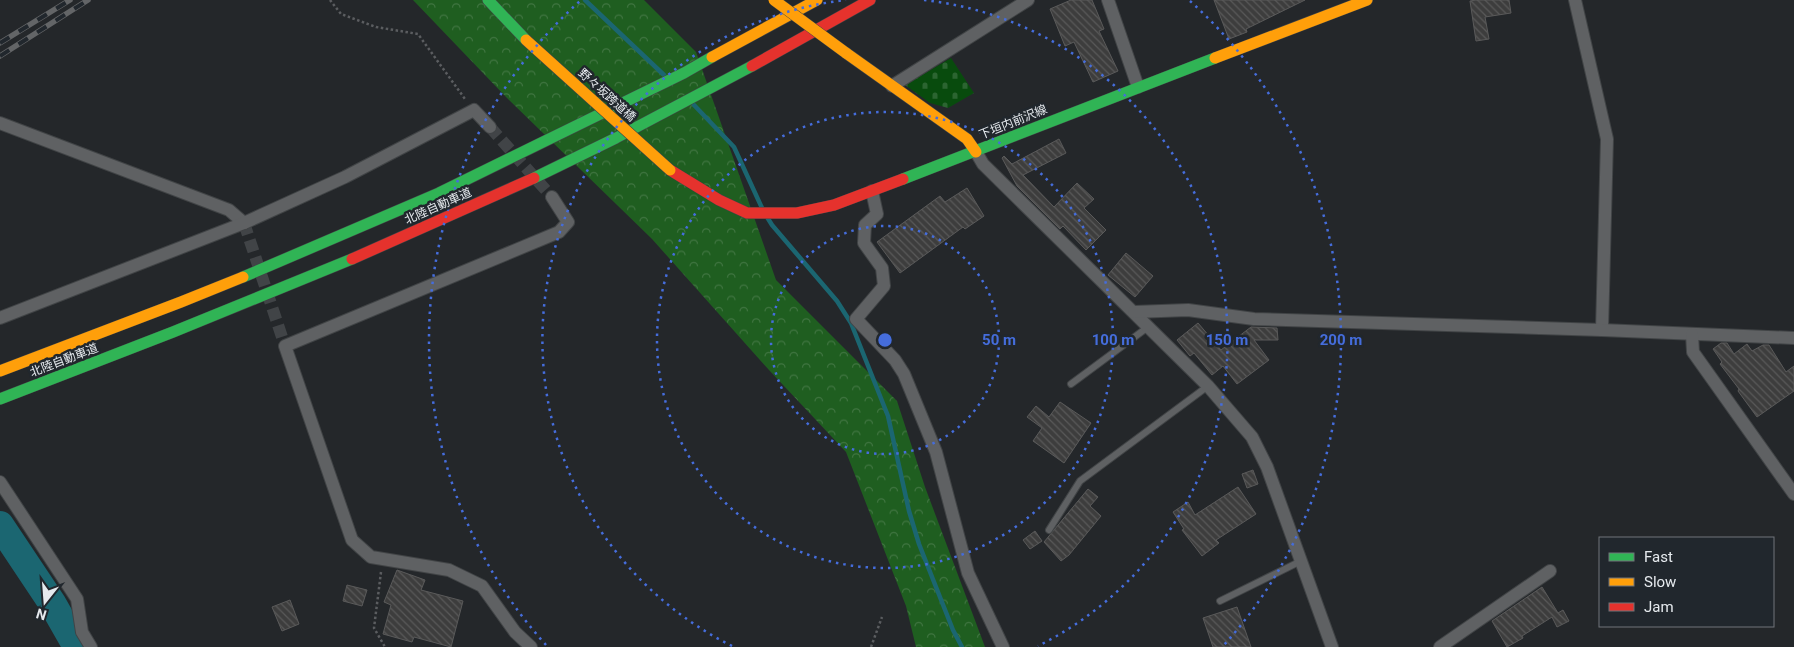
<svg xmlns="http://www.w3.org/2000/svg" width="1794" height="647" viewBox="0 0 1794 647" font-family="Roboto,'Noto Sans JP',sans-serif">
  <defs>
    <pattern id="forest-crowns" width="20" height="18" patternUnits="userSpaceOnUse" patternTransform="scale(1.25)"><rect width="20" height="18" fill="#1f5e20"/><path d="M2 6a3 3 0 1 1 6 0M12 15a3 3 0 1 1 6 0" fill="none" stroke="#407541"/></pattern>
    <pattern id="cemetery-stones" width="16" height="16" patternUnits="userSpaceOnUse" patternTransform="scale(1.25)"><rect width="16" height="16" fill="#084b0d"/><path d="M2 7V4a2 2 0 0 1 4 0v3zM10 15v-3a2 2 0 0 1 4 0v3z" fill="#2c6531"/></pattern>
    <pattern id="building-back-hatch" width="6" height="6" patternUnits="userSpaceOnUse" patternTransform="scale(1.25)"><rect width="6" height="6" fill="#3d3d3d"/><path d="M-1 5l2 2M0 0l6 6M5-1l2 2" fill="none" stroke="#595959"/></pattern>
  </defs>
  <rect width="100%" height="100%" fill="#24272a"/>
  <path fill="url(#forest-crowns)" d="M 413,0 L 644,0 L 696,52 L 776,280 L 897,401 L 925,487 L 985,647 L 916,647 L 906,606 L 846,452 L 769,370 L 652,239 L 506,97 Z"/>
  <path fill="url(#cemetery-stones)" d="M 951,58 L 974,93 L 948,108 L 930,103 L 905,85 Z"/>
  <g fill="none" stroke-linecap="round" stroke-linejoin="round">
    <g stroke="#1b6671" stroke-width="4.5">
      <path d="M 585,0 L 664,75"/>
      <path d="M 694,105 L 734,147 L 762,208"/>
      <path d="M 767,217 L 772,225 L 837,301 L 851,323 L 888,416 L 909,511 L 919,544 L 953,630 L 962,647"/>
    </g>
    <path stroke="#1b6671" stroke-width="28" d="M 0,525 L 52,603 L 77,647"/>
  </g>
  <g fill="url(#building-back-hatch)" stroke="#5a5a5a">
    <path d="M 1071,0 L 1092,0 L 1104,29 L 1099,31 L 1118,71 L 1093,82 L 1074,42 L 1065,46 L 1050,9 Z"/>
    <path d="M 1214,0 L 1305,0 L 1246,29 L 1247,32 L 1229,39 Z"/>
    <path d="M 1476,0 L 1509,0 L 1511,13 L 1485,17 L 1489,39 L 1476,41 L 1470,1 Z"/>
    <path d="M 1059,139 L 1066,153 L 1023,175 L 1054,207 L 1077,183 L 1094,199 L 1084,208 L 1106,230 L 1086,250 L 1063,226 L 1060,229 L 1017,186 L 1002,158 L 1004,156 L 1012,164 Z"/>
    <path d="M 967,188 L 984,216 L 965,229 L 963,227 L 900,273 L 877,242 L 940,196 L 945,202 Z"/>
    <path d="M 1126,253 L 1153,276 L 1135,297 L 1108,275 Z"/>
    <path d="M 1198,323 L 1221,350 L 1251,327 L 1277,328 L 1278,340 L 1254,340 L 1269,360 L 1237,384 L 1223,366 L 1212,375 L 1194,353 L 1190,356 L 1177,340 Z"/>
    <path d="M 1721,343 L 1727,343 L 1734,354 L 1747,344 L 1752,351 L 1763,345 L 1769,345 L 1786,372 L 1794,366 L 1794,391 L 1757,417 L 1738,391 L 1739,389 L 1720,364 L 1722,362 L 1713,349 Z"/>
    <path d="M 1060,402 L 1091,423 L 1064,463 L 1033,441 L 1042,428 L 1027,417 L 1036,406 L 1049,417 Z"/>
    <path d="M 1253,470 L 1258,484 L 1247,488 L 1242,474 Z"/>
    <path d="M 1238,487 L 1256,514 L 1216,540 L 1219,543 L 1202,556 L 1182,530 L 1184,529 L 1173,512 L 1188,502 L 1195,515 Z"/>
    <path d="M 1088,489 L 1098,497 L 1090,506 L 1101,516 L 1069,555 L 1061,561 L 1044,542 Z"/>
    <path d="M 1035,531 L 1042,541 L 1030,549 L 1023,540 Z"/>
    <path d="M 397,570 L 425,580 L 421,590 L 463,601 L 451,647 L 414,637 L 412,642 L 383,634 L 391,605 L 384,602 Z"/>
    <path d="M 347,585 L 367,590 L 362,606 L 343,601 Z"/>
    <path d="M 1542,587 L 1558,613 L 1563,610 L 1569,621 L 1557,627 L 1552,617 L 1522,636 L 1523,638 L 1507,647 L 1492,621 Z"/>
    <path d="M 290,600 L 299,624 L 282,631 L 272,607 Z"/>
    <path d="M 1237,607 L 1251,647 L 1213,647 L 1203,618 Z"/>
  </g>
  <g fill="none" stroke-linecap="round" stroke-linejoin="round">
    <g stroke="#414447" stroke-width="12" stroke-dasharray="12 6" stroke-linecap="butt">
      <path d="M 490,127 L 552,197"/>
      <path d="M 244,223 L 285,346"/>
    </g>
    <defs>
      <g id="lane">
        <path d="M 1071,384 L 1148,327"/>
        <path d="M 1049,530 L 1080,481 L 1208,386"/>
        <path d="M 1220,601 L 1301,561"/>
      </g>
      <g id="street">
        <path d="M 1108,0 L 1138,87"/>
        <path d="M 1575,0 L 1607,139 L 1602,330"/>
        <path d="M 892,86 L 1028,0"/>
        <path d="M 0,123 L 229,210 L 244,223"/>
        <path d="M 976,152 L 983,164 L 1208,386 L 1252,437 L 1267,467 L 1332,647"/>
        <path d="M 872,191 L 877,214 L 865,225 L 864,243 L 882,268 L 884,286 L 856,319 L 895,360 L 904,374 L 936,452 L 968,573 L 1003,647"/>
        <path d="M 1134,312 L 1188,310 L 1254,319 L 1602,330 L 1794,338"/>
        <path d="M 0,318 L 244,223 L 345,177 L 474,110 L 490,127"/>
        <path d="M 1692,334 L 1693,352 L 1794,494"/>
        <path d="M 0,482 L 77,599 L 82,632 L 91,647"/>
        <path d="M 531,647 L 515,632 L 482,586 L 449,570 L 371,557 L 352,540 L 285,346 L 559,232 L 568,222 L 552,197"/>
        <path d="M 1440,647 L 1550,571"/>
      </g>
      <g id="fast">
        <path d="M 488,0 L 526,40"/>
        <path d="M 534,178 L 616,138 L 752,66"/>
        <path d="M 903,179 L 1215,58"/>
        <path d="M 243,277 L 439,193 L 684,73 L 712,57"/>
        <path d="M 0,399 L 173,332 L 352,259"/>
      </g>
      <g id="slow">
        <path d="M 846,53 L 967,139 L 976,152"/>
        <path d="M 712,57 L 817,0"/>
        <path d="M 1215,58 L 1367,0"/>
        <path d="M 0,371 L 181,302 L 243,277"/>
      </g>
      <g id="jam">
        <path d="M 752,66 L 870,0"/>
        <path d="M 670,170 L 719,200 L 747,213 L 797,213 L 834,205 L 903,179"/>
        <path d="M 352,259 L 534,178"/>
      </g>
    </defs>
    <use href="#lane" stroke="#414446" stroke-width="8"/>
    <use href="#street" stroke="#414446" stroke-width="14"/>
    <use href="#fast" stroke="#414446" stroke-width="12"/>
    <use href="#slow" stroke="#414446" stroke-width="12"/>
    <use href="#jam" stroke="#414446" stroke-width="12"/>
    <g stroke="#5b5d60" stroke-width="2.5" stroke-dasharray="2.5 2.5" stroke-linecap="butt">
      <path d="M 330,0 L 341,14 L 376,27 L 418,34 L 465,99"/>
      <path d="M 381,572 L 374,628 L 385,647"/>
      <path d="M 871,647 L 882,617"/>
    </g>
    <use href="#lane" stroke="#5f6163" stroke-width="6"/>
    <use href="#street" stroke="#5f6163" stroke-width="12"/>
    <use href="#fast" stroke="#30b455" stroke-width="11"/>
    <use href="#slow" stroke="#ff9f0a" stroke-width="11"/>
    <use href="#jam" stroke="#e5322d" stroke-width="11"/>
    <defs>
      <g id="rail">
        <path d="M 0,43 L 70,0"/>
        <path d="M 0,56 L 88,0"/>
      </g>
    </defs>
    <use href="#rail" stroke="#636567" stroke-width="5.5"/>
    <use href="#rail" stroke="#21272d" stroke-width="4" stroke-dasharray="11" stroke-linecap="butt"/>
    <defs>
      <g id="slow-bridge">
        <path d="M 774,0 L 846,53"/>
        <path d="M 526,40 L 670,170"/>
      </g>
    </defs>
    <use href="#slow-bridge" stroke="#414446" stroke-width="12" stroke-linecap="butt"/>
    <use href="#slow-bridge" stroke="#ff9f0a" stroke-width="11"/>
  </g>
  <g fill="none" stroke="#456ddc" stroke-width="2.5" stroke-dasharray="2.5 5">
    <circle cx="885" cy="340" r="114"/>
    <circle cx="885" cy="340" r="228"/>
    <path d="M732 646A342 342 0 0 1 846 0M924 0A342 342 0 0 1 1038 646"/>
    <path d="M546 645A456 456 0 0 1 580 1M1190 1A456 456 0 0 1 1224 645"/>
  </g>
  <g text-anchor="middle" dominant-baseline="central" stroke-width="5" stroke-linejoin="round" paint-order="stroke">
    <g font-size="12" fill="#e6eaee" stroke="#21272d">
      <text transform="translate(607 95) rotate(42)">野々坂跨道橋</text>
      <text transform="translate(1013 122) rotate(-22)">下垣内前沢線</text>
      <text transform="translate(438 206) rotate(-24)">北陸自動車道</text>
      <text transform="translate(64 360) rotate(-21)">北陸自動車道</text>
    </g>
  </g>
  <circle cx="885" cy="340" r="8" fill="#456ddc" stroke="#21272d" stroke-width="2.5"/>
  <g font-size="15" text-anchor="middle" font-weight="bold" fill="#456ddc" stroke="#21272d" stroke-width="5" stroke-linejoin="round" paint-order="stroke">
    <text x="999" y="345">50 m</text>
    <text x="1113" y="345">100 m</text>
    <text x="1227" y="345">150 m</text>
    <text x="1341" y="345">200 m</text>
  </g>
  <rect x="1599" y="537" width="175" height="90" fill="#21272d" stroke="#70757a"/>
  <rect x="1609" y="553" width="25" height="8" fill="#30b455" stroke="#70757a"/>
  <text x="1644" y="562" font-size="15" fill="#e6eaee">Fast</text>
  <rect x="1609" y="578" width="25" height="8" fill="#ff9f0a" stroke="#70757a"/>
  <text x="1644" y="587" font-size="15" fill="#e6eaee">Slow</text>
  <rect x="1609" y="603" width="25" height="8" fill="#e5322d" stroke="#70757a"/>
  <text x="1644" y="612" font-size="15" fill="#e6eaee">Jam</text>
  <g transform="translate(45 602) rotate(197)" stroke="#21272d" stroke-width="4" paint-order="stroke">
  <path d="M0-4L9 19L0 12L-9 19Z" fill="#e6eaee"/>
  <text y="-8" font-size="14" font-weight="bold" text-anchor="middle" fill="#e6eaee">N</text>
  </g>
</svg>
